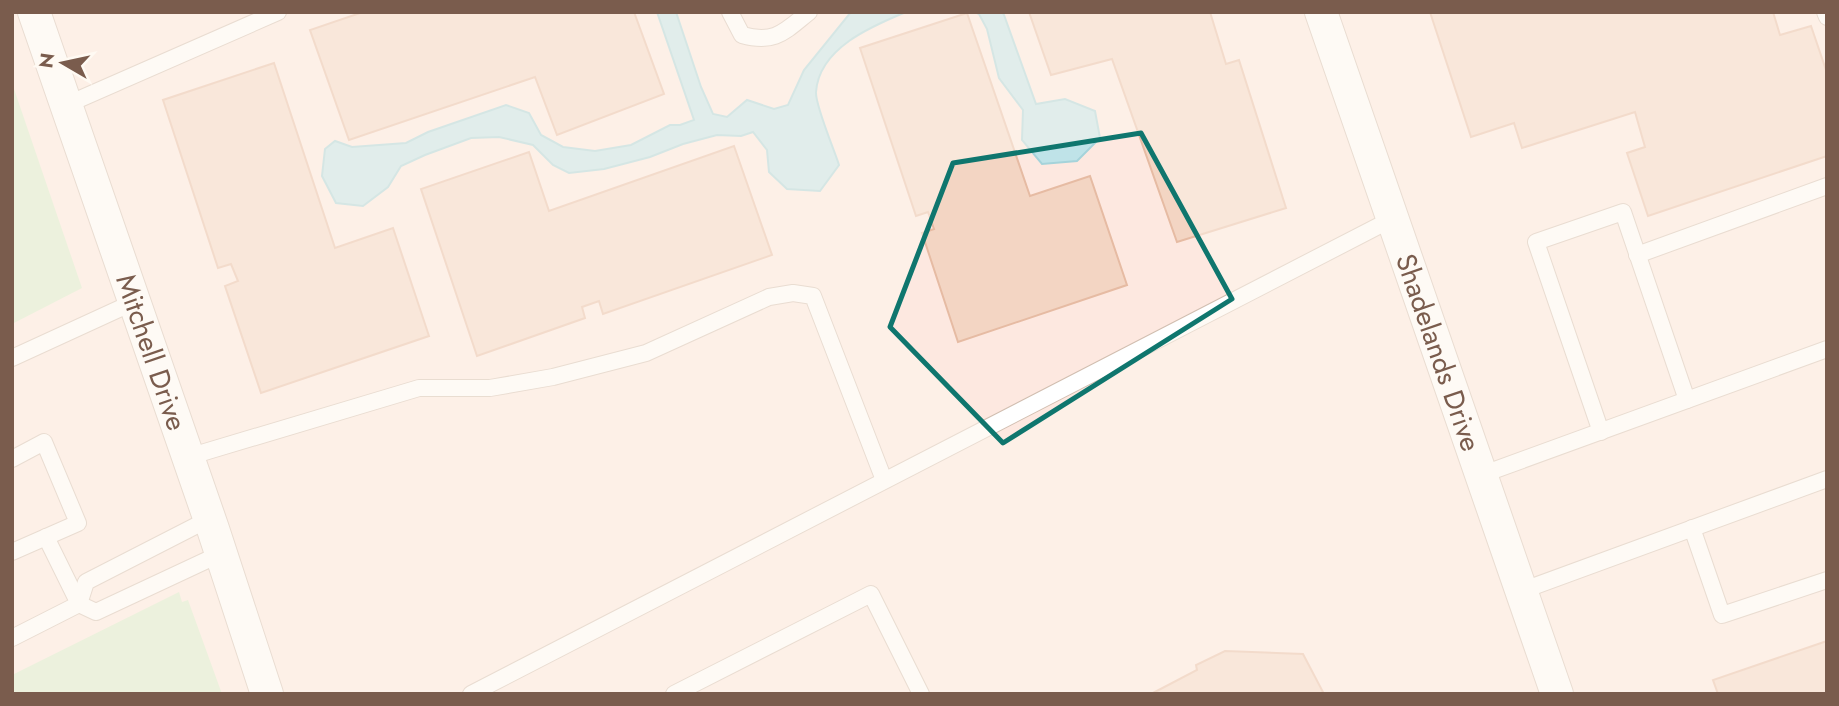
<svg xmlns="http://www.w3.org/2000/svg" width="1839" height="706" viewBox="0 0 1839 706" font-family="Jost,sans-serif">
  <rect width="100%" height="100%" fill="#fdf6ec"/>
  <rect fill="#fde8e0" x="12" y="12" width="1815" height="682"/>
  <g fill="#d8ecc9">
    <path d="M 12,83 L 82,288 L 12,324 Z"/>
    <path d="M 179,592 L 182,602 L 188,600 L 222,694 L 12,694 L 12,675 Z"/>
  </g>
  <g fill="#bfe3e8" stroke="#a5d3da" stroke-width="2">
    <path d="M 657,12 L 676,12 L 701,87 L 713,114 L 727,117 L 747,100 L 774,109 L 788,105 L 804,70 L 851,12 L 906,12 C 872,26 819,48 816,92 C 815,105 834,149 839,165 L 820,191 L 787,189 L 769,172 L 767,150 L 753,132 L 741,136 L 717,135 L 683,144 L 650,157 L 604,169 L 569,173 L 553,165 L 533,145 L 499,137 L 471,138 L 425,155 L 401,166 L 388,187 L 363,206 L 336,203 L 322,176 L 325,149 L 335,141 L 352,147 L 406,143 L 428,132 L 506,105 L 529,113 L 541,135 L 563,147 L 595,151 L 631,145 L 670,125 L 680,125 L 694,120 Z"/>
    <path d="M 975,12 L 1002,12 L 1004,15 L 1036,104 L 1065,99 L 1095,111 L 1100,138 L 1077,161 L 1042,164 L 1022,140 L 1023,110 L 999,78 L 987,29 L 979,14 Z"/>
  </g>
  <g fill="#f3d5c3" stroke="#e6bba3" stroke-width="2">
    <path d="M 363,12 L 634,12 L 664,94 L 557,135 L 535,77 L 349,140 L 310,30 Z"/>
    <path d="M 1029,12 L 1210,12 L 1226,64 L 1239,60 L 1286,208 L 1177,242 L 1112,59 L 1051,75 Z"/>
    <path d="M 1430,12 L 1773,12 L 1780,35 L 1811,26 L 1827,73 L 1827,156 L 1648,216 L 1627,153 L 1645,147 L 1635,112 L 1522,148 L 1514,123 L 1471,137 Z"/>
    <path d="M 967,13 L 1030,196 L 1090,176 L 1127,285 L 958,342 L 922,233 L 934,229 L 928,212 L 916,216 L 860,48 Z"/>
    <path d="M 274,63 L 335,248 L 393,228 L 429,336 L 261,393 L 225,286 L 238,281 L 231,264 L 218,268 L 163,100 Z"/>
    <path d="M 734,146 L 772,255 L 603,314 L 599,301 L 582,307 L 585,318 L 477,356 L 421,189 L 529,152 L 549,211 Z"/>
    <path d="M 1827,641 L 1827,694 L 1718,694 L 1713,680 Z"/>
    <path d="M 1225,651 L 1303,654 L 1324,694 L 1151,694 L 1197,670 L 1196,665 Z"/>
  </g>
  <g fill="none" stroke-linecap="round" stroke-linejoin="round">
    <defs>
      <g id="lane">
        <path d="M 730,12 L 742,35 C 775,44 784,32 809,12"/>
        <path d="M 1825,12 L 1827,17"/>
        <path d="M 66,105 L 278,12"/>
        <path d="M 1637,255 L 1827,186"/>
        <path d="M 12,358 L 134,302"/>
        <path d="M 1601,432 L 1536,242 L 1623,212 L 1687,400"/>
        <path d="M 188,457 L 419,388 L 490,388 L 553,377 L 646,353 L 769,297 L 793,293 L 813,296 L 884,480"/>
        <path d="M 12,459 L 44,442 L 78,523 L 12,552"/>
        <path d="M 1481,475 L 1827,349"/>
        <path d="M 209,519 L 86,582 L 79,604 L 96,612 L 220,554"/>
        <path d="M 1692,528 L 1722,615 L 1827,580"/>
        <path d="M 1521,591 L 1827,479"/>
        <path d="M 12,638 L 79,604 L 46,537"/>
        <path d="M 471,694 L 1392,219"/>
        <path d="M 674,694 L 871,594 L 921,694"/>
      </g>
      <g id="street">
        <path id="s1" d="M 34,12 L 213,529 L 267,694"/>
        <path id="s2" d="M 1321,12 L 1557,694"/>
      </g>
    </defs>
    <use href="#lane" stroke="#d1beb0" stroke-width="18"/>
    <use href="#street" stroke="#d1beb0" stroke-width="34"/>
    <use href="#lane" stroke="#fff" stroke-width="16"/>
    <use href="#street" stroke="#fff" stroke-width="32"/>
  </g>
  <path d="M0 0H1839V706H0ZM 1141,133 L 1232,299 L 1003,443 L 890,327 L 953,163 Z" fill="#fdf6ec" fill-opacity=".55" fill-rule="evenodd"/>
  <path fill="none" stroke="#0f766e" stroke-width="5" stroke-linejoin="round" d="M 1141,133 L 1232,299 L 1003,443 L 890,327 L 953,163 Z"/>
  <g text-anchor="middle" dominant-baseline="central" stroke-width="5" stroke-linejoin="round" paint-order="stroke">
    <g font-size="28" fill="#7a5c4d" stroke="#fffaf3">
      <text stroke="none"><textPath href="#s1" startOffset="360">Mitchell Drive</textPath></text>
      <text stroke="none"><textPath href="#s2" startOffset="360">Shadelands Drive</textPath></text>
    </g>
  </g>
  <rect width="1839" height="706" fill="none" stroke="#7a5c4d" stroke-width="28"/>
  <g transform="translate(63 63) rotate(279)" stroke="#fffaf3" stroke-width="5" paint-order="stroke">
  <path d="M0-5L12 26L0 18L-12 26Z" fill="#7a5c4d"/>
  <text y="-10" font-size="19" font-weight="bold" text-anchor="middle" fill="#7a5c4d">N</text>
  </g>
</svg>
